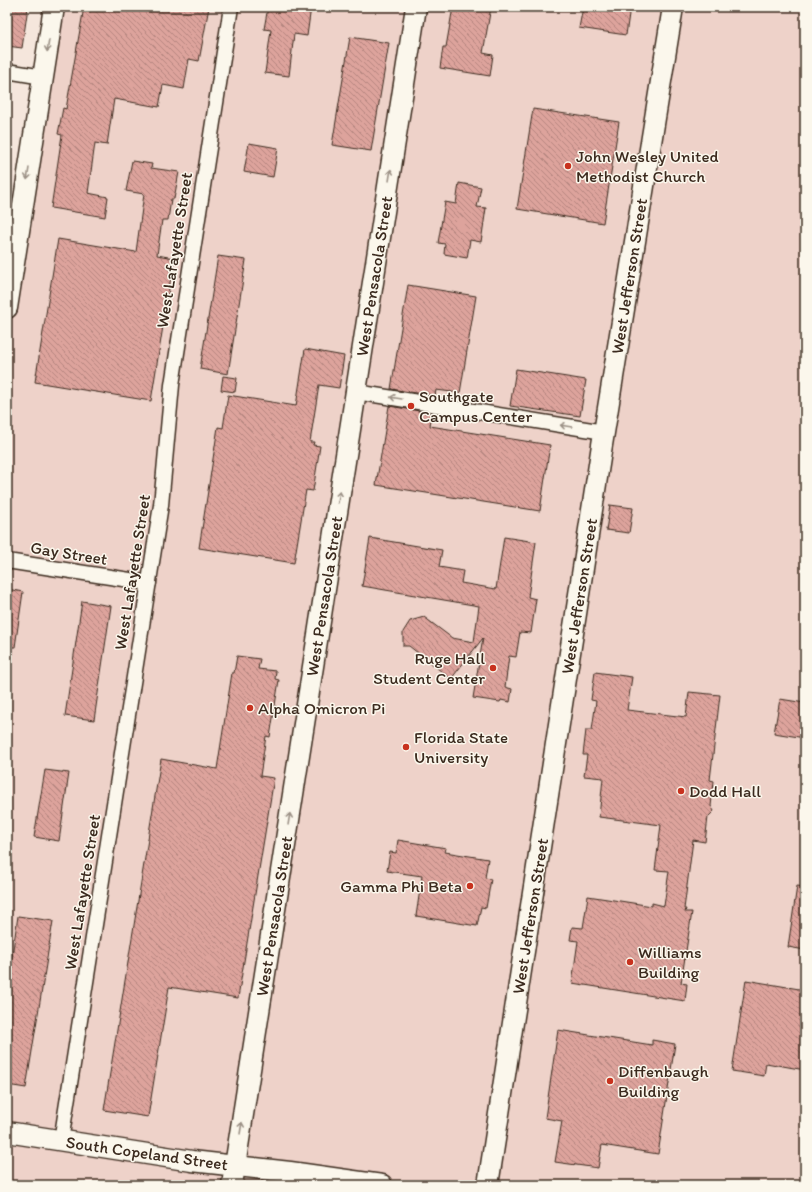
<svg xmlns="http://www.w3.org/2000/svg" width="812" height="1192" viewBox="0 0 812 1192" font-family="Itim,sans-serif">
  <defs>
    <pattern id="building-back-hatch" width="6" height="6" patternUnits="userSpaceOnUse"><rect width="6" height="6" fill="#dda39c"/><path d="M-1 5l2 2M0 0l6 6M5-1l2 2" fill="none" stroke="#b4857f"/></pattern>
  </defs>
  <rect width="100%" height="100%" fill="#f5e6dc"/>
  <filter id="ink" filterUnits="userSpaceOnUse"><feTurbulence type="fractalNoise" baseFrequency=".025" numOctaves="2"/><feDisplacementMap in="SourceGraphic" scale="8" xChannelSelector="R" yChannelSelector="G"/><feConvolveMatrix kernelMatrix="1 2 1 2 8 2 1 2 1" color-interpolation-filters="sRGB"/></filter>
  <g filter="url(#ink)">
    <path fill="#eed2c9" d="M 54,7 L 805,7 L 805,1185 L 7,1185 L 7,308 Z"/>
    <g fill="url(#building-back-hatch)" stroke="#3b2a1e">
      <path d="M 7,7 L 28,7 L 22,48 L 7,46 Z"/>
      <path d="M 84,7 L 209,7 L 199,61 L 189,59 L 184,89 L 163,85 L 159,107 L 114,99 L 107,145 L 95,143 L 88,193 L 108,197 L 105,217 L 51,208 L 62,135 L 58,134 L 63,108 L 66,109 Z"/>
      <path d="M 268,7 L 311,7 L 307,36 L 294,34 L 289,76 L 265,73 L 271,30 L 264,29 Z"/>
      <path d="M 453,7 L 491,7 L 483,53 L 493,55 L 490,76 L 440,68 L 443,47 L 446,47 Z"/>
      <path d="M 583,7 L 630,7 L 626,35 L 579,28 Z"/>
      <path d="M 350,37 L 389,43 L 371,151 L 332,145 Z"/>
      <path d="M 533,109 L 619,122 L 603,223 L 517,209 Z"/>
      <path d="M 249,143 L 278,148 L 273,177 L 244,172 Z"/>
      <path d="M 132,161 L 152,164 L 151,168 L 179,172 L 174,199 L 171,199 L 168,220 L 162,220 L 157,255 L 174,258 L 151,401 L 35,382 L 58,239 L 136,252 L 144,194 L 126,191 Z"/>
      <path d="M 459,183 L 481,187 L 477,207 L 486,208 L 481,242 L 470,240 L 467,258 L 444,254 L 445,244 L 438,243 L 445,202 L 456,204 Z"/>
      <path d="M 218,256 L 246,260 L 228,374 L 200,369 Z"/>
      <path d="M 408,285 L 476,296 L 460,393 L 436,390 L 435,396 L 391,389 Z"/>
      <path d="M 305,349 L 344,356 L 339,388 L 319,385 L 310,442 L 314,442 L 313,445 L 320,446 L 313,491 L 306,490 L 294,563 L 199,548 L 218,427 L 223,428 L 228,395 L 296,406 Z"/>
      <path d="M 516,369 L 586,380 L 580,416 L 510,406 Z"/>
      <path d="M 223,376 L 237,378 L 235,392 L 221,390 Z"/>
      <path d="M 389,406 L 432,413 L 430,426 L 550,445 L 540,511 L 376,485 Z"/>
      <path d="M 610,505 L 633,508 L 629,533 L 606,530 Z"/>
      <path d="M 504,537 L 536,542 L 528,597 L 536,599 L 531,633 L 520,632 L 516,657 L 509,656 L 505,687 L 512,689 L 510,702 L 501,700 L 500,702 L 473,698 L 483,638 L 451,679 L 409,646 L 403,646 L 403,632 L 410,621 L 424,617 L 452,638 L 474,642 L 479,606 L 362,586 L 370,538 L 442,550 L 439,567 L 463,571 L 461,583 L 496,589 Z"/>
      <path d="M 7,589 L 23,592 L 15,647 L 7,647 Z"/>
      <path d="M 82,601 L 111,606 L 94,720 L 65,716 Z"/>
      <path d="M 237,656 L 260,659 L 258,669 L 276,671 L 275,679 L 279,680 L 270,737 L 266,736 L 260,776 L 274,778 L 238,998 L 169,987 L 148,1117 L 104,1110 L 161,759 L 217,769 L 232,673 L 234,673 Z"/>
      <path d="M 595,672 L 632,677 L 627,710 L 686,717 L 689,692 L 720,695 L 710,780 L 714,781 L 711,806 L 714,811 L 708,817 L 705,842 L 693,840 L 684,909 L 686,909 L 685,912 L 692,912 L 681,983 L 687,984 L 685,1001 L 572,983 L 578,941 L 570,940 L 572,927 L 583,928 L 588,896 L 652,906 L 652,903 L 664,906 L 669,871 L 655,870 L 661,825 L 599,817 L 603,778 L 584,776 L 587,755 L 583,755 L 586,730 L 592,730 L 596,701 L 591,700 Z"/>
      <path d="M 780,699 L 805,703 L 805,738 L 774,733 Z"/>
      <path d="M 45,770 L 69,773 L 59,841 L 34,837 Z"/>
      <path d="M 398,840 L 446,848 L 445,852 L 488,859 L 485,878 L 491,879 L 486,908 L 481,907 L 477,926 L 416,916 L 422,876 L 387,871 L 390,852 L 396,853 Z"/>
      <path d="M 797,886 L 805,887 L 805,950 L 788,947 Z"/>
      <path d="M 18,916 L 53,921 L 26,1088 L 7,1085 L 7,989 Z"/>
      <path d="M 746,980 L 805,990 L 805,1070 L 766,1063 L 764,1076 L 732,1071 Z"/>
      <path d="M 558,1030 L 652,1045 L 652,1040 L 675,1044 L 658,1154 L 602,1145 L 598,1168 L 555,1162 L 562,1121 L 545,1118 Z"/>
    </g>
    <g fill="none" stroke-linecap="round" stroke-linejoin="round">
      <defs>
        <g id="street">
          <path d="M 7,71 L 43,77"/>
          <path d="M 356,392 L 604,432"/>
          <path d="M 7,561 L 149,583"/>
          <path d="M 61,1141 L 161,505 L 172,385 L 231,7"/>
        </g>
        <g id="secondary">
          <path d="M 7,308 L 54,7"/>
          <path d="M 7,1132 L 192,1161 L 290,1172 L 382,1185"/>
          <path d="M 232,1185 L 416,7"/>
          <path d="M 488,1185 L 602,445 L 673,7"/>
        </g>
      </defs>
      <use href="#street" stroke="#3b2a1e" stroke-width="17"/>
      <use href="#secondary" stroke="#3b2a1e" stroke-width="23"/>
      <use href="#street" stroke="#fbf7ec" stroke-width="14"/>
      <use href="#secondary" stroke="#fbf7ec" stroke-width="20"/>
    </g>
    <defs><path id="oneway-shaft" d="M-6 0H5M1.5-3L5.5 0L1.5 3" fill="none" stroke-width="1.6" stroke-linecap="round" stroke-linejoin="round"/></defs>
    <g stroke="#9b9085">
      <use href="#oneway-shaft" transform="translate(48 46) rotate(99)"/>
      <use href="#oneway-shaft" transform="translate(28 174) rotate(99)"/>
      <use href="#oneway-shaft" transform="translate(390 175) rotate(-81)"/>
      <use href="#oneway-shaft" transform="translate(396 398) rotate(-171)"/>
      <use href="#oneway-shaft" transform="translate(566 426) rotate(-171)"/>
      <use href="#oneway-shaft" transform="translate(339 497) rotate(-81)"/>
      <use href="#oneway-shaft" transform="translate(289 819) rotate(-81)"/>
      <use href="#oneway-shaft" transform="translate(241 1128) rotate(-81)"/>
    </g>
  </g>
  <g fill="#c8321e" stroke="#fbf7ec" stroke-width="1.5">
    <circle cx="568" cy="166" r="4"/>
    <circle cx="411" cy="406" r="4"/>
    <circle cx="493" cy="668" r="4"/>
    <circle cx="250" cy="708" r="4"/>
    <circle cx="406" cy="747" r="4"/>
    <circle cx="681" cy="791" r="4"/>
    <circle cx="470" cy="886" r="4"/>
    <circle cx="630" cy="962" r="4"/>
    <circle cx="610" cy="1081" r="4"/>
  </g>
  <g text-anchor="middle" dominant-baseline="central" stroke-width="3" stroke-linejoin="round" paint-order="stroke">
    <g font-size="17" fill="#3b2a1e" stroke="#fbf7ec" text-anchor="start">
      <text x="576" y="156">John Wesley United<tspan x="576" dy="20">Methodist Church</tspan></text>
      <text x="419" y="396">Southgate<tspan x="419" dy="20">Campus Center</tspan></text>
      <text x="485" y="658" text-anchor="end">Ruge Hall<tspan x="485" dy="20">Student Center</tspan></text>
      <text x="258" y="708">Alpha Omicron Pi</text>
      <text x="414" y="737">Florida State<tspan x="414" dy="20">University</tspan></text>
      <text x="689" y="791">Dodd Hall</text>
      <text x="462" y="886" text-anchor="end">Gamma Phi Beta</text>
      <text x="638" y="952">Williams<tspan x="638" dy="20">Building</tspan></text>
      <text x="618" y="1071">Diffenbaugh<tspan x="618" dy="20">Building</tspan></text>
    </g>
    <g font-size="17" fill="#3b2a1e" stroke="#fbf7ec">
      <text transform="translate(174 250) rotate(-81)">West Lafayette Street</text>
      <text transform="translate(374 276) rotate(-81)">West Pensacola Street</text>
      <text transform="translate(629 276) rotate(-81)">West Jefferson Street</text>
      <text transform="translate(69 553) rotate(9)">Gay Street</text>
      <text transform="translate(132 572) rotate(-81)">West Lafayette Street</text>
      <text transform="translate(324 596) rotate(-81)">West Pensacola Street</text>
      <text transform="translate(579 596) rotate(-81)">West Jefferson Street</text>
      <text transform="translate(82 892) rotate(-81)">West Lafayette Street</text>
      <text transform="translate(274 916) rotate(-81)">West Pensacola Street</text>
      <text transform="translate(530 916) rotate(-81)">West Jefferson Street</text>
      <text transform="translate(147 1153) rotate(8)">South Copeland Street</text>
    </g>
  </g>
  <rect width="812" height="1192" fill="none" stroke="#fbf7ec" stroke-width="24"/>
  <rect x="12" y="12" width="788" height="1168" fill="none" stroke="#3b2a1e" stroke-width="1.5" filter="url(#ink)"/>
</svg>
